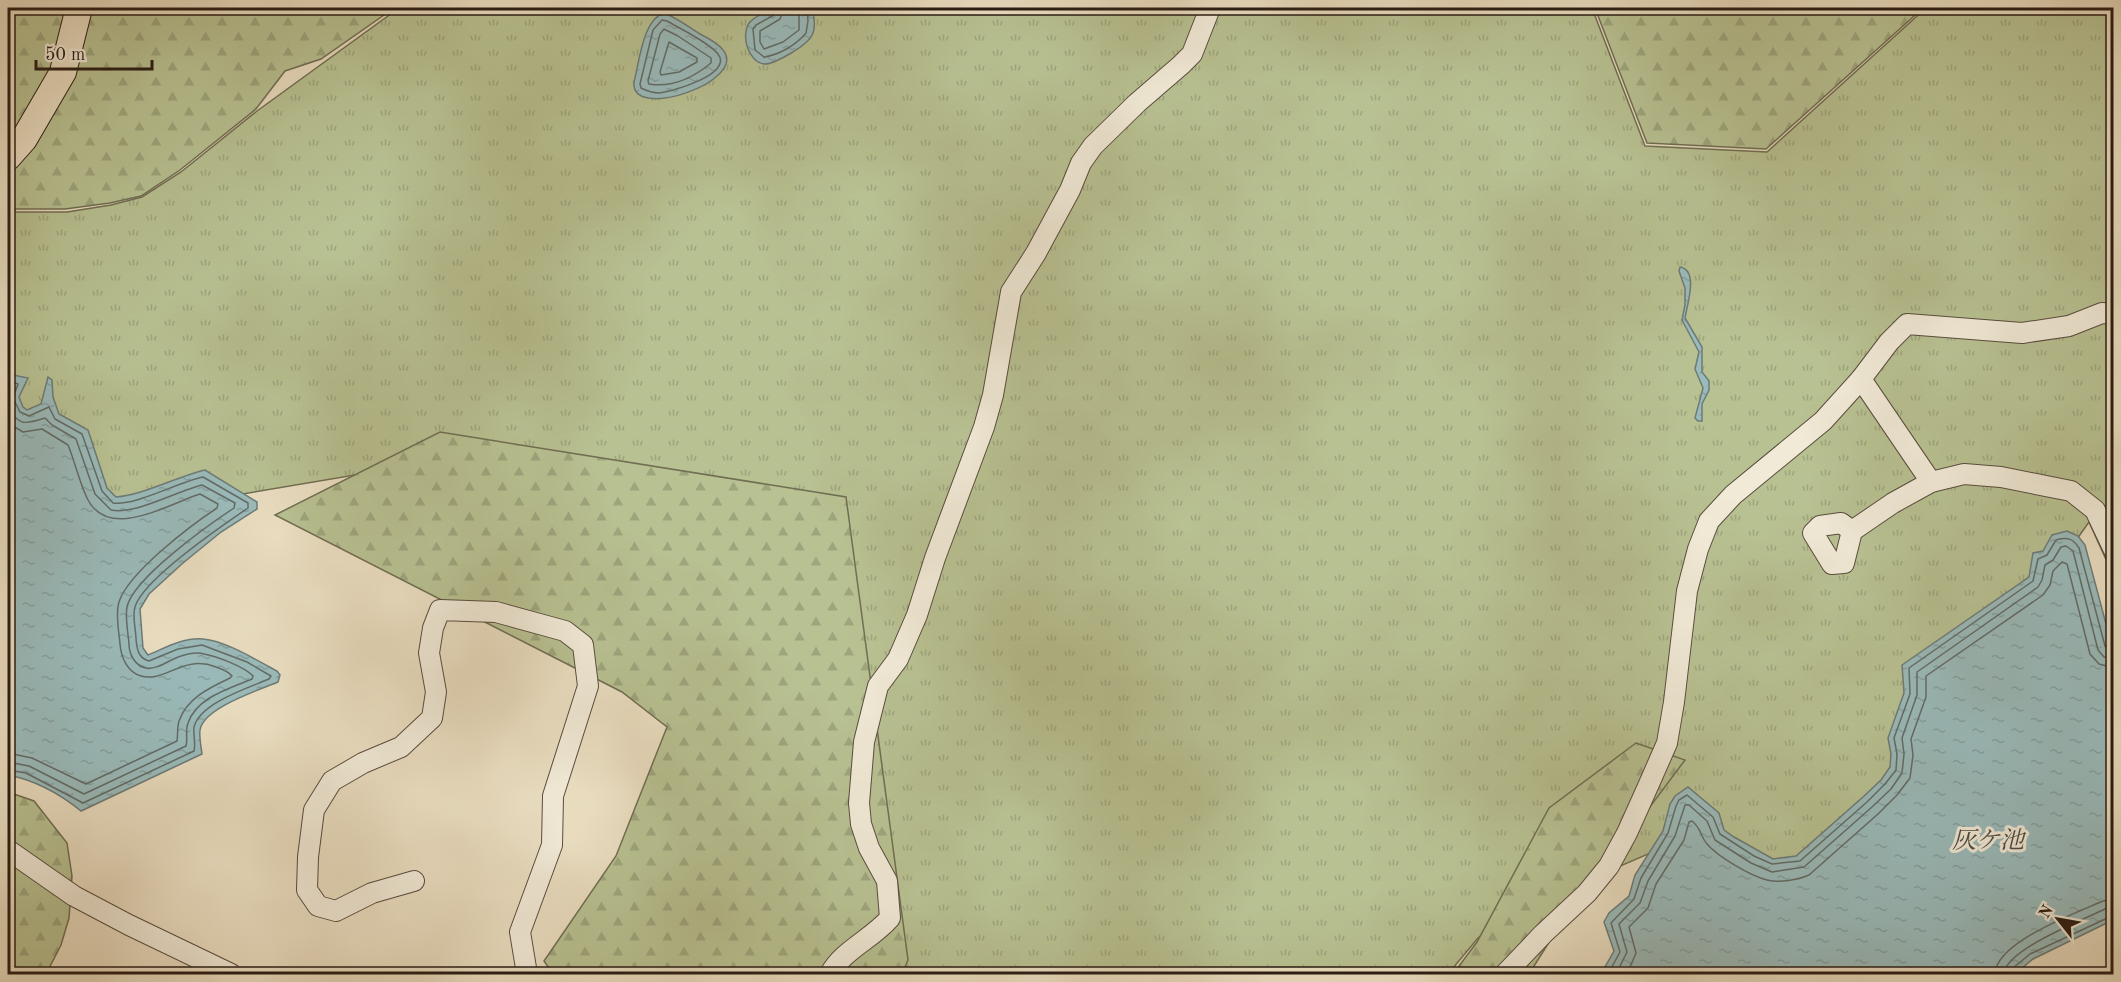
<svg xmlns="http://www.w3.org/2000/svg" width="2121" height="982" viewBox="0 0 2121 982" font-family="'Old Standard TT','Noto Serif JP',serif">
  <defs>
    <pattern id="grass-tufts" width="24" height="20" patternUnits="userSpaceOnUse" patternTransform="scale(1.5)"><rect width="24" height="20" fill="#b8c192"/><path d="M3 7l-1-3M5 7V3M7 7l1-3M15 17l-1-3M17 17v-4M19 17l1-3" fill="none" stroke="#9ea57d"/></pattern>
    <pattern id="forest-firs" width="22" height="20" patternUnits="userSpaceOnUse" patternTransform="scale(1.5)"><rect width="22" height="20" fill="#b8c192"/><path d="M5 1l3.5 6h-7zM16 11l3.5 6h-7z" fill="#9ea57d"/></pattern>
    <pattern id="water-ripples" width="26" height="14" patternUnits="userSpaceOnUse" patternTransform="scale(1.5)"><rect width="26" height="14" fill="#9abbbb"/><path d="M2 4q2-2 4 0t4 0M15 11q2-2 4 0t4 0" fill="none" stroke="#85a0a0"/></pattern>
  </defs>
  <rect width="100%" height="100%" fill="#eadec1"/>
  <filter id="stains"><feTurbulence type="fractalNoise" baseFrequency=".00333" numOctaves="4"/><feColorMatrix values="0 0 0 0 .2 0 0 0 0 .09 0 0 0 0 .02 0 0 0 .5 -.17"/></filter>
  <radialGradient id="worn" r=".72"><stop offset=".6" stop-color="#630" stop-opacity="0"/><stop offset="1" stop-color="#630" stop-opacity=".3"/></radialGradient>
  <path fill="url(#grass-tufts)" stroke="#706e53" stroke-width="1.5" d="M 399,8 L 1592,8 L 1645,146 L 1767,152 L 1926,8 L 2113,8 L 2113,575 L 2089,522 L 2055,570 L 1902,766 L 1796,870 L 1694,834 L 1521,909 L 1478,938 L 1448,974 L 860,974 L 878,913 L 432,462 L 142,511 L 101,494 L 8,433 L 8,212 L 67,212 L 111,205 L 142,197 L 181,172 L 257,111 Z"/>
  <g fill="url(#forest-firs)" stroke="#706e53" stroke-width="1.5">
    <path d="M 8,8 L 394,8 L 321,59 L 285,71 L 256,109 L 180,170 L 141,196 L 110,203 L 65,209 L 8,209 Z"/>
    <path d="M 1595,8 L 1923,8 L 1766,149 L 1647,143 Z"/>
    <path d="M 440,432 L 846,497 L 908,960 L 902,974 L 553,974 L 544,961 L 616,856 L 667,727 L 622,692 L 275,515 Z"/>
    <path d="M 1636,743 L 1685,760 L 1553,936 L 1529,974 L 1453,974 L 1477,942 L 1549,808 Z"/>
    <path d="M 8,792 L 34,801 L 67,843 L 72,876 L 69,918 L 61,945 L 46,974 L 8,974 Z"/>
  </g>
  <g fill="url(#water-ripples)" stroke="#6d7b78" stroke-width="1.5">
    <path d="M 774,8 L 812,8 C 814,15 816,28 812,35 C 808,45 775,64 765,64 C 748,63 740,34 750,22 C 756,15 766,13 774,8 Z"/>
    <path d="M 664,13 C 677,18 689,27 700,34 C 708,38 718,43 723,50 C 749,81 630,122 634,82 C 639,63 643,19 664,13 Z"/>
    <path d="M 1680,267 C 1699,270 1687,305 1685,318 L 1702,347 L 1702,372 L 1709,381 L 1709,390 L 1702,404 L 1702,421 L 1698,421 L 1695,418 L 1703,388 L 1695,369 L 1699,352 L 1682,320 L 1685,305 L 1685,288 L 1679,271 Z"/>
    <path d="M 8,374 L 28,378 L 19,397 L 23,407 L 27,410 L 41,404 L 48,377 L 52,380 L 53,397 L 59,414 L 88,430 L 107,488 L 116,497 C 143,495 176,477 205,470 L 257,502 L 257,509 L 221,532 L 183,563 L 149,594 L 140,609 L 143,648 L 148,655 C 165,648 184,637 203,639 C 226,641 256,660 277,671 L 280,675 L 278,682 C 259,690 203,708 200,730 C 199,737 201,746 202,754 L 81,811 C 60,794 34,780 8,775 Z"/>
    <path d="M 2067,531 L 2078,536 L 2085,545 L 2113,650 L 2113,920 L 2033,959 L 2015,974 L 1601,974 L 1614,951 L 1604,922 L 1609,913 L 1629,896 L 1635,875 L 1663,831 L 1670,804 L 1675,796 L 1688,787 L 1719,813 L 1724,830 L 1734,837 L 1773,859 L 1796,856 L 1863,797 L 1881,780 L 1890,767 L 1891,754 L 1888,738 L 1904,693 L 1902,665 L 2029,577 L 2033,553 L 2043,551 L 2052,535 Z"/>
  </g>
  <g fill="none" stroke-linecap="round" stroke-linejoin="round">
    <g stroke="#626c68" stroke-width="1.5">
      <path d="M 776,8 L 774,15 L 756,25 L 753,29 L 755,50 L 764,57 C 779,55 796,45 806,33 L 808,21 L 807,8"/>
      <path d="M 784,8 L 780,19 L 760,31 L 760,42 L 764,49 L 783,42 L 799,30 L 799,8"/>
      <path d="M 662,20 L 667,21 C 679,28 710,43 718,54 C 734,74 671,92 659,93 C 652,93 647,91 641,88 L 640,84 L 653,30 Z"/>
      <path d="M 664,29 L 678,36 L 711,58 L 711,63 C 694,77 672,88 649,84 L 648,81 L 660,34 Z"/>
      <path d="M 669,42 L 697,58 L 697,62 L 679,72 L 661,75 L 660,72 Z"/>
      <path d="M 8,380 L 18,384 L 13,398 L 20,412 L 29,416 L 49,407 L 55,419 L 82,434 L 102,491 L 113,503 C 136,506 178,482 203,477 L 248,503 L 248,508 C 223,525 143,579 135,607 C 132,616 136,630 136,639 C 137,649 138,658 149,661 L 178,649 L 202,645 L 247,662 L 271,676 L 269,679 C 248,688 200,703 194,727 C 193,735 196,743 194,751 L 83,803 L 26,773 L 8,770"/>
      <path d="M 8,407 C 19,427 26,424 45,418 L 52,425 L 76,439 L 95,494 L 111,510 C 135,515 177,491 202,485 L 235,503 L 234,508 C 210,524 133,578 127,607 C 125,618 128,632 129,644 C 129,654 135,666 146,668 C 158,670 170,659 181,656 C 187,654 197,652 204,654 C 216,656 245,667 253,676 L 252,679 C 229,689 197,697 188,723 C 185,731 188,739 186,746 L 84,794 L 29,766 L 8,762"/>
      <path d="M 8,423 L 23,432 L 42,429 L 68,445 C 75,462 79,481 87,498 C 108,542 168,504 200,494 L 218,504 L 217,508 C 191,525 128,573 119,602 C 115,615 119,631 120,644 C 121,657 127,672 141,676 C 165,683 183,654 216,667 C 222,669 228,671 232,676 L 230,678 C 209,688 187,698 179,721 C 177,728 178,734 177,741 L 86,784 L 32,758 L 8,753"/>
      <path d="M 1608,974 L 1620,952 L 1611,923 L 1634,899 L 1641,878 L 1668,833 L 1676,806 L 1679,800 L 1687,795 L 1713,817 L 1720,834 L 1754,856 L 1772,864 L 1800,861 L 1867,802 L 1885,784 L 1896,770 L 1897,754 L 1894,738 L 1910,694 L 1909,668 L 2033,581 L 2038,559 L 2047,555 L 2056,540 C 2067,537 2073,538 2079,548 L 2105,646 L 2108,650 L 2114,651"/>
      <path d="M 1616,974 L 1627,952 L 1619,924 L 1640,903 L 1648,881 L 1675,836 L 1685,805 L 1689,805 L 1707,821 L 1715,840 L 1751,863 L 1772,872 L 1804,867 L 1872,807 L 1891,789 L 1902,773 L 1904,754 L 1902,738 L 1917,695 L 1917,672 L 2038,587 L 2042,580 L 2045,565 L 2053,560 L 2061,547 L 2066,546 L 2073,551 L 2098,650 L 2104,657 L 2114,659"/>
      <path d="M 1627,974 L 1636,953 L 1629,927 L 1648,908 L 1656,884 L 1684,840 L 1689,822 L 1692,821 C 1702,829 1700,836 1707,844 C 1718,857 1751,876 1767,880 C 1779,883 1798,880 1809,875 L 1878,814 L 1897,795 L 1910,778 L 1913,755 L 1911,739 L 1926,697 L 1926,676 L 2043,595 L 2050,585 L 2053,571 L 2062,562 L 2067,564 L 2090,654 L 2099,664 L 2114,668"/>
      <path d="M 1995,974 C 1996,942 2076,913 2103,901 L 2114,899"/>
      <path d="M 2004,974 C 2005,950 2083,920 2105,909 L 2114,908"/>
      <path d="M 2012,974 L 2013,968 L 2030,954 L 2114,915"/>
    </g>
    <defs>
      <g id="minor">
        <path d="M 1931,482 L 1861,379 L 1889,342 L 1907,324 L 2022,333 L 2069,326 L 2102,313 L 2114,314"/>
        <path d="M 1852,531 L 1841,523 L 1820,526 L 1813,533 L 1832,564 L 1844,563 L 1852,531 L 1893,503 L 1931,482 L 1964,474 L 2001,477 L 2071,491 L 2095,510 L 2114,550"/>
        <path d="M 8,850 L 74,896 L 129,925 L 231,974"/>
        <path d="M 414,881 L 372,893 L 336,911 L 318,906 L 307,890 L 308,857 L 314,810 L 332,781 L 363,763 L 401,747 L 432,718 L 436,692 L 429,653 L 433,628 L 440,610 L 496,612 L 565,631 L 583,645 L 588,686 L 553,796 L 552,845 L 520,932 L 527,974"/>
        <path d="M 830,974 C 843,950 872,939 890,918 L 887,881 L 869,848 L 861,824 L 859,803 L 864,742 L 878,686 L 898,659 L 917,615 L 935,558 L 984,427 L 993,395 L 1011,292 L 1036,253 L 1070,190 L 1081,163 L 1093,146 L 1137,103 L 1181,65 L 1192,54 L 1210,8"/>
        <path d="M 1505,974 L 1543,934 L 1587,893 L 1609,866 L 1627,833 L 1649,784 L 1667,743 L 1674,702 L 1687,591 L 1698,549 L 1709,521 L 1733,495 L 1823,421 L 1861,379"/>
      </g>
      <path id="major" d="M 8,157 L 24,139 L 63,72 L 79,8"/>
    </defs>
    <use href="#minor" stroke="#594c3f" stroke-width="22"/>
    <use href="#major" stroke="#291c14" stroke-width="28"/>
    <use href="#minor" stroke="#f1ead7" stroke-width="20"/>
    <use href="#major" stroke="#eadec1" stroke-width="26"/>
  </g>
  <g text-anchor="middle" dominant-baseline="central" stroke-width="6" stroke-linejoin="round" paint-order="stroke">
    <g font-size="24" font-style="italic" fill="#4b4c46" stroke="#f1ead7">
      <text x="1988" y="842">灰ケ池</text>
    </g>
  </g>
  <rect width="2121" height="982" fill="none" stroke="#eadec1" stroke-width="30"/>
  <rect x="9" y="9" width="2103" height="964" fill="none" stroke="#291c14" stroke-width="3"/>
  <rect x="15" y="15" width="2091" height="952" fill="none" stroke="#291c14" stroke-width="1.5"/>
  <g transform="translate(2058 919) rotate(301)" stroke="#f1ead7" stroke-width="4.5" paint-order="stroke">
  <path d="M0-4.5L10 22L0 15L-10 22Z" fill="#291c14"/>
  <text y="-9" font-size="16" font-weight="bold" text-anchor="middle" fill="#291c14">N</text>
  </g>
  <path d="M36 60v9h116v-9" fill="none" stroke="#291c14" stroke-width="3"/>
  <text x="45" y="60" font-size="18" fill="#291c14" stroke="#f1ead7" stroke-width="4.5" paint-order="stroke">50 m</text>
  <rect width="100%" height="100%" filter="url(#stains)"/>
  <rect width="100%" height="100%" fill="url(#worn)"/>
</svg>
